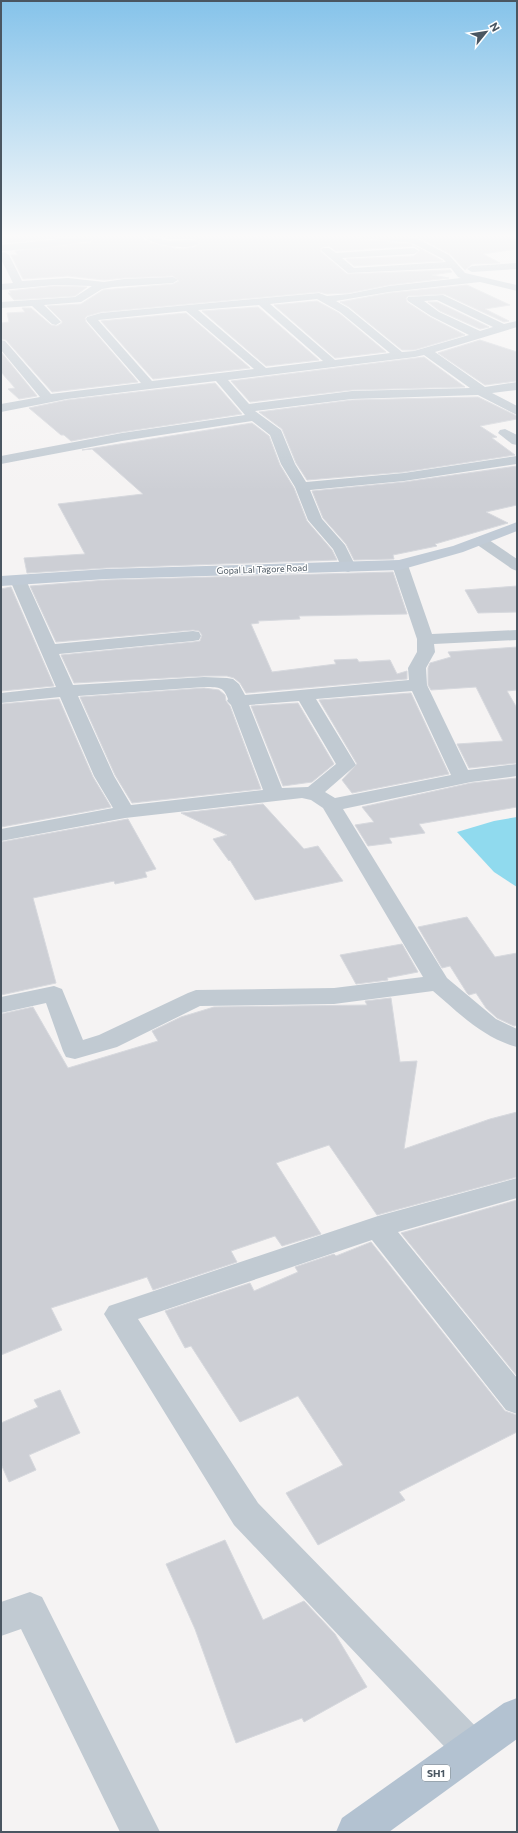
<svg xmlns="http://www.w3.org/2000/svg" width="518" height="1833" viewBox="0 0 518 1833" font-family="Commissioner,sans-serif">
  <rect width="100%" height="100%" fill="#f5f3f3"/>
  <path fill="#90daee" d="M 517,817 L 517,887 L 494,872 L 457,832 L 494,821 Z"/>
  <g fill="#cdcfd5" stroke="#d7d9de">
    <path d="M 2,235 L 87,235 L 8,243 Z"/>
    <path d="M 88,235 L 140,235 L 145,240 L 152,243 L 179,249 L 195,247 L 200,243 L 193,239 L 171,239 L 152,235 L 355,235 L 360,239 L 412,244 L 443,261 L 354,266 L 346,259 L 414,256 L 420,250 L 414,246 L 336,251 L 329,246 L 322,247 L 320,251 L 347,274 L 450,270 L 452,272 L 432,275 L 449,278 L 389,285 L 349,293 L 327,294 L 319,292 L 101,312 L 87,316 L 85,318 L 86,322 L 138,382 L 52,392 L 6,340 L 1,339 L 1,323 L 9,322 L 7,313 L 25,312 L 22,308 L 31,308 L 51,325 L 57,326 L 62,323 L 62,321 L 47,306 L 81,304 L 103,290 L 173,284 L 179,281 L 173,276 L 124,278 L 104,280 L 68,276 L 23,279 L 11,255 L 18,255 L 15,251 L 91,242 L 94,239 Z"/>
    <path d="M 406,235 L 517,235 L 517,249 L 483,254 L 500,263 L 472,264 L 465,270 L 450,254 L 419,238 Z"/>
    <path d="M 467,285 L 510,305 L 485,309 L 509,321 L 504,322 L 444,294 L 408,296 L 406,298 L 407,302 L 430,317 L 465,335 L 414,350 L 402,350 L 349,307 L 340,302 L 389,293 Z"/>
    <path d="M 55,286 L 87,287 L 75,296 L 14,300 L 8,293 L 11,293 L 9,291 Z"/>
    <path d="M 317,301 L 339,313 L 386,352 L 335,358 L 274,305 Z"/>
    <path d="M 428,302 L 437,302 L 489,327 L 480,329 L 440,311 Z"/>
    <path d="M 258,307 L 319,360 L 266,366 L 202,311 Z"/>
    <path d="M 186,313 L 250,368 L 153,379 L 101,321 Z"/>
    <path d="M 480,340 L 517,352 L 517,381 L 485,385 L 438,353 Z"/>
    <path d="M 1,352 L 37,396 L 19,399 L 8,389 L 15,388 L 1,372 Z"/>
    <path d="M 424,357 L 465,387 L 352,390 L 250,402 L 231,381 Z"/>
    <path d="M 215,383 L 242,414 L 122,432 L 71,441 L 64,435 L 61,435 L 29,408 L 67,400 Z"/>
    <path d="M 478,397 L 517,416 L 517,419 L 480,426 L 497,437 L 492,438 L 515,455 L 404,472 L 307,480 L 296,463 L 282,429 L 259,412 L 352,400 Z"/>
    <path d="M 252,423 L 269,436 L 280,465 L 294,488 L 307,521 L 332,550 L 337,560 L 106,568 L 27,573 L 24,558 L 85,554 L 58,504 L 143,494 L 92,449 L 82,450 Z"/>
    <path d="M 517,466 L 517,505 L 486,512 L 508,523 L 435,544 L 437,546 L 393,555 L 394,559 L 354,560 L 346,544 L 323,518 L 312,491 L 404,482 Z"/>
    <path d="M 393,572 L 407,614 L 299,616 L 300,619 L 258,621 L 259,623 L 251,624 L 272,672 L 336,664 L 334,660 L 357,659 L 359,662 L 390,660 L 397,674 L 407,671 L 407,679 L 246,693 L 240,683 L 234,678 L 227,676 L 204,676 L 74,683 L 61,655 L 193,642 L 200,641 L 202,635 L 199,631 L 193,630 L 56,642 L 30,586 L 106,580 Z"/>
    <path d="M 517,586 L 517,612 L 478,613 L 465,590 Z"/>
    <path d="M 11,587 L 54,686 L 1,691 L 1,589 Z"/>
    <path d="M 517,647 L 517,690 L 507,691 L 517,708 L 517,763 L 469,768 L 457,744 L 503,741 L 476,687 L 431,690 L 428,685 L 428,668 L 430,663 L 451,657 L 448,652 Z"/>
    <path d="M 204,688 L 219,690 L 225,695 L 226,701 L 230,706 L 261,789 L 132,803 L 115,775 L 80,697 Z"/>
    <path d="M 411,693 L 449,774 L 352,793 L 342,780 L 357,764 L 319,700 Z"/>
    <path d="M 59,699 L 93,777 L 111,807 L 1,827 L 1,704 Z"/>
    <path d="M 298,703 L 334,764 L 312,782 L 283,786 L 251,706 Z"/>
    <path d="M 517,778 L 517,807 L 419,824 L 425,833 L 389,838 L 392,843 L 368,846 L 355,825 L 374,822 L 362,807 L 471,783 Z"/>
    <path d="M 263,804 L 304,849 L 318,846 L 343,881 L 255,900 L 230,860 L 229,861 L 213,839 L 227,835 L 181,813 Z"/>
    <path d="M 128,819 L 156,869 L 145,872 L 147,877 L 115,884 L 114,881 L 33,898 L 56,983 L 1,995 L 1,842 Z"/>
    <path d="M 467,917 L 495,957 L 517,953 L 517,1025 L 514,1026 L 497,1018 L 486,1008 L 476,993 L 469,995 L 467,993 L 450,966 L 442,968 L 418,927 Z"/>
    <path d="M 402,944 L 418,972 L 387,978 L 388,980 L 356,984 L 340,955 Z"/>
    <path d="M 391,998 L 400,1062 L 417,1061 L 404,1149 L 490,1119 L 517,1112 L 517,1177 L 377,1215 L 329,1145 L 276,1163 L 321,1234 L 282,1246 L 275,1236 L 231,1251 L 237,1262 L 153,1290 L 147,1277 L 51,1308 L 62,1330 L 1,1355 L 1,1014 L 33,1007 L 68,1068 L 158,1041 L 152,1031 L 181,1017 L 214,1007 L 367,1005 L 365,1001 Z"/>
    <path d="M 517,1200 L 517,1376 L 401,1233 Z"/>
    <path d="M 371,1242 L 505,1411 L 517,1415 L 517,1432 L 399,1492 L 405,1500 L 318,1545 L 286,1493 L 343,1465 L 298,1396 L 240,1422 L 191,1346 L 185,1348 L 165,1311 L 250,1283 L 254,1291 L 298,1272 L 295,1267 L 334,1254 L 336,1256 Z"/>
    <path d="M 60,1390 L 80,1433 L 29,1455 L 36,1470 L 9,1482 L 1,1464 L 1,1423 L 38,1407 L 34,1400 Z"/>
    <path d="M 225,1540 L 263,1620 L 304,1601 L 335,1634 L 367,1687 L 304,1722 L 302,1718 L 236,1743 L 195,1629 L 166,1564 Z"/>
  </g>
  <g fill="none" stroke-linecap="round" stroke-linejoin="round">
    <g fill="#c1cad2" fill-rule="evenodd">
      <path d="M 141,235 C 152,234 160,240 171,241 C 179,241 193,237 199,243 C 190,252 150,245 141,235 Z"/>
      <path d="M 356,235 L 405,236 L 418,239 L 449,255 L 465,273 L 517,285 L 517,291 L 480,282 L 389,292 L 336,301 L 348,308 L 402,352 L 414,351 L 469,335 L 431,316 L 408,301 L 407,299 L 408,297 L 443,295 L 504,324 L 517,321 L 517,327 L 435,352 L 485,387 L 517,382 L 517,390 L 492,393 L 517,406 L 517,415 L 478,395 L 352,399 L 255,411 L 281,430 L 295,464 L 306,482 L 404,473 L 517,456 L 517,464 L 404,481 L 310,490 L 322,519 L 345,545 L 356,567 L 353,570 L 348,572 L 343,570 L 333,549 L 308,520 L 295,487 L 281,464 L 270,435 L 252,421 L 122,441 L 1,464 L 1,456 L 122,433 L 245,415 L 216,381 L 67,399 L 1,412 L 1,404 L 40,397 L 1,350 L 1,340 L 5,341 L 51,394 L 141,383 L 87,321 L 86,319 L 87,317 L 101,313 L 319,293 L 327,296 L 349,294 L 389,286 L 461,278 L 458,277 L 451,268 L 348,273 L 323,252 L 321,250 L 323,248 L 329,248 L 336,253 L 414,248 L 419,251 L 414,254 L 342,258 L 354,268 L 446,262 L 443,259 L 412,243 L 360,238 ZM 317,299 L 340,312 L 390,353 L 335,360 L 270,304 ZM 437,300 L 493,327 L 480,331 L 439,312 L 424,301 ZM 259,305 L 323,361 L 266,368 L 198,310 ZM 186,311 L 254,369 L 152,381 L 98,320 ZM 424,355 L 470,388 L 352,391 L 249,404 L 228,380 L 415,357 Z"/>
      <path d="M 88,236 L 93,239 L 91,241 L 42,248 L 1,251 L 1,245 Z"/>
      <path d="M 4,252 L 9,255 L 22,281 L 68,278 L 104,282 L 124,279 L 173,277 L 178,280 L 173,283 L 113,287 L 102,289 L 81,302 L 44,305 L 61,322 L 56,325 L 52,324 L 32,306 L 1,308 L 1,302 L 75,297 L 92,286 L 55,285 L 1,290 L 1,284 L 13,283 L 1,259 L 1,253 Z"/>
      <path d="M 517,263 L 517,269 L 472,272 L 467,269 L 472,266 Z"/>
      <path d="M 505,429 L 517,435 L 517,445 L 512,444 L 498,433 L 500,430 Z"/>
      <path d="M 481,536 L 486,538 L 517,559 L 517,571 L 512,569 L 476,544 L 473,541 L 476,538 Z"/>
      <path d="M 400,560 L 405,562 L 408,565 L 432,634 L 517,630 L 517,640 L 434,644 L 435,652 L 426,668 L 427,685 L 468,770 L 517,764 L 517,776 L 471,782 L 343,809 L 447,978 L 496,1019 L 517,1029 L 517,1047 C 483,1038 459,1013 433,991 L 334,1004 L 200,1006 L 117,1047 L 75,1059 L 66,1057 L 63,1051 L 46,1003 L 1,1013 L 1,997 L 54,986 L 62,989 L 83,1040 L 99,1035 L 188,993 L 196,990 L 334,988 L 423,977 L 323,808 L 311,800 L 302,798 L 125,818 L 1,841 L 1,829 L 113,808 L 94,776 L 60,697 L 1,703 L 1,693 L 56,687 L 10,580 L 12,577 L 18,575 L 24,577 L 26,580 L 55,644 L 193,631 L 199,632 L 201,636 L 199,640 L 193,641 L 59,654 L 73,685 L 204,677 L 227,678 L 233,679 L 239,684 L 245,695 L 409,680 L 408,668 L 417,652 L 417,639 L 392,565 L 395,562 ZM 204,687 C 218,688 223,685 228,699 L 227,701 L 231,705 L 263,790 L 131,805 L 114,776 L 78,696 ZM 412,691 L 451,775 L 335,798 L 325,792 L 356,765 L 316,699 ZM 299,701 L 336,764 L 308,787 L 282,788 L 249,705 Z"/>
      <path d="M 517,1178 L 517,1198 L 398,1232 L 517,1378 L 517,1414 L 506,1410 L 372,1240 L 138,1319 L 258,1503 L 484,1735 L 490,1748 L 484,1761 L 471,1767 L 458,1761 L 234,1525 L 104,1314 L 109,1306 L 378,1216 Z"/>
      <path d="M 30,1592 L 42,1597 L 160,1832 L 120,1832 L 21,1629 L 1,1636 L 1,1602 Z"/>
    </g>
    <path fill="#c1cbd6" fill-rule="evenodd" d="M 517,522 L 517,531 L 463,552 L 400,570 L 106,579 L 1,586 L 1,576 L 106,569 L 399,560 L 453,546 Z"/>
    <path fill="#b3c2d1" fill-rule="evenodd" d="M 517,1698 L 517,1739 L 389,1832 L 336,1832 L 342,1818 L 504,1703 Z"/>
  </g>
  <linearGradient id="sky" x2="0" y2="1"><stop stop-color="#85c3ea"/><stop offset="0.48" stop-color="#fafafa"/><stop offset="1" stop-color="#fafafa" stop-opacity="0"/></linearGradient>
  <rect width="518" height="491" fill="url(#sky)"/>
  <g text-anchor="middle" dominant-baseline="central" stroke-width="3" stroke-linejoin="round" paint-order="stroke">
    <g font-size="9" fill="#4a5661" stroke="#fff">
      <text transform="translate(262 569) rotate(-2)">Gopal Lal Tagore Road</text>
    </g>
    <rect fill="#fff" stroke="#808990" stroke-width="1" x="422" y="1765" width="28" height="16" rx="3"/>
    <g font-size="10" font-weight="bold" fill="#4a5661">
      <text x="436" y="1773">SH1</text>
    </g>
  </g>
  <rect width="518" height="1833" fill="none" stroke="#4a5661" stroke-width="4"/>
  <g transform="translate(486 32) rotate(60)" stroke="#ffffff" stroke-width="3" paint-order="stroke">
  <path d="M0-3L7 15L0 10L-7 15Z" fill="#4a5661"/>
  <text y="-6" font-size="11" font-weight="bold" text-anchor="middle" fill="#4a5661">N</text>
  </g>
</svg>
